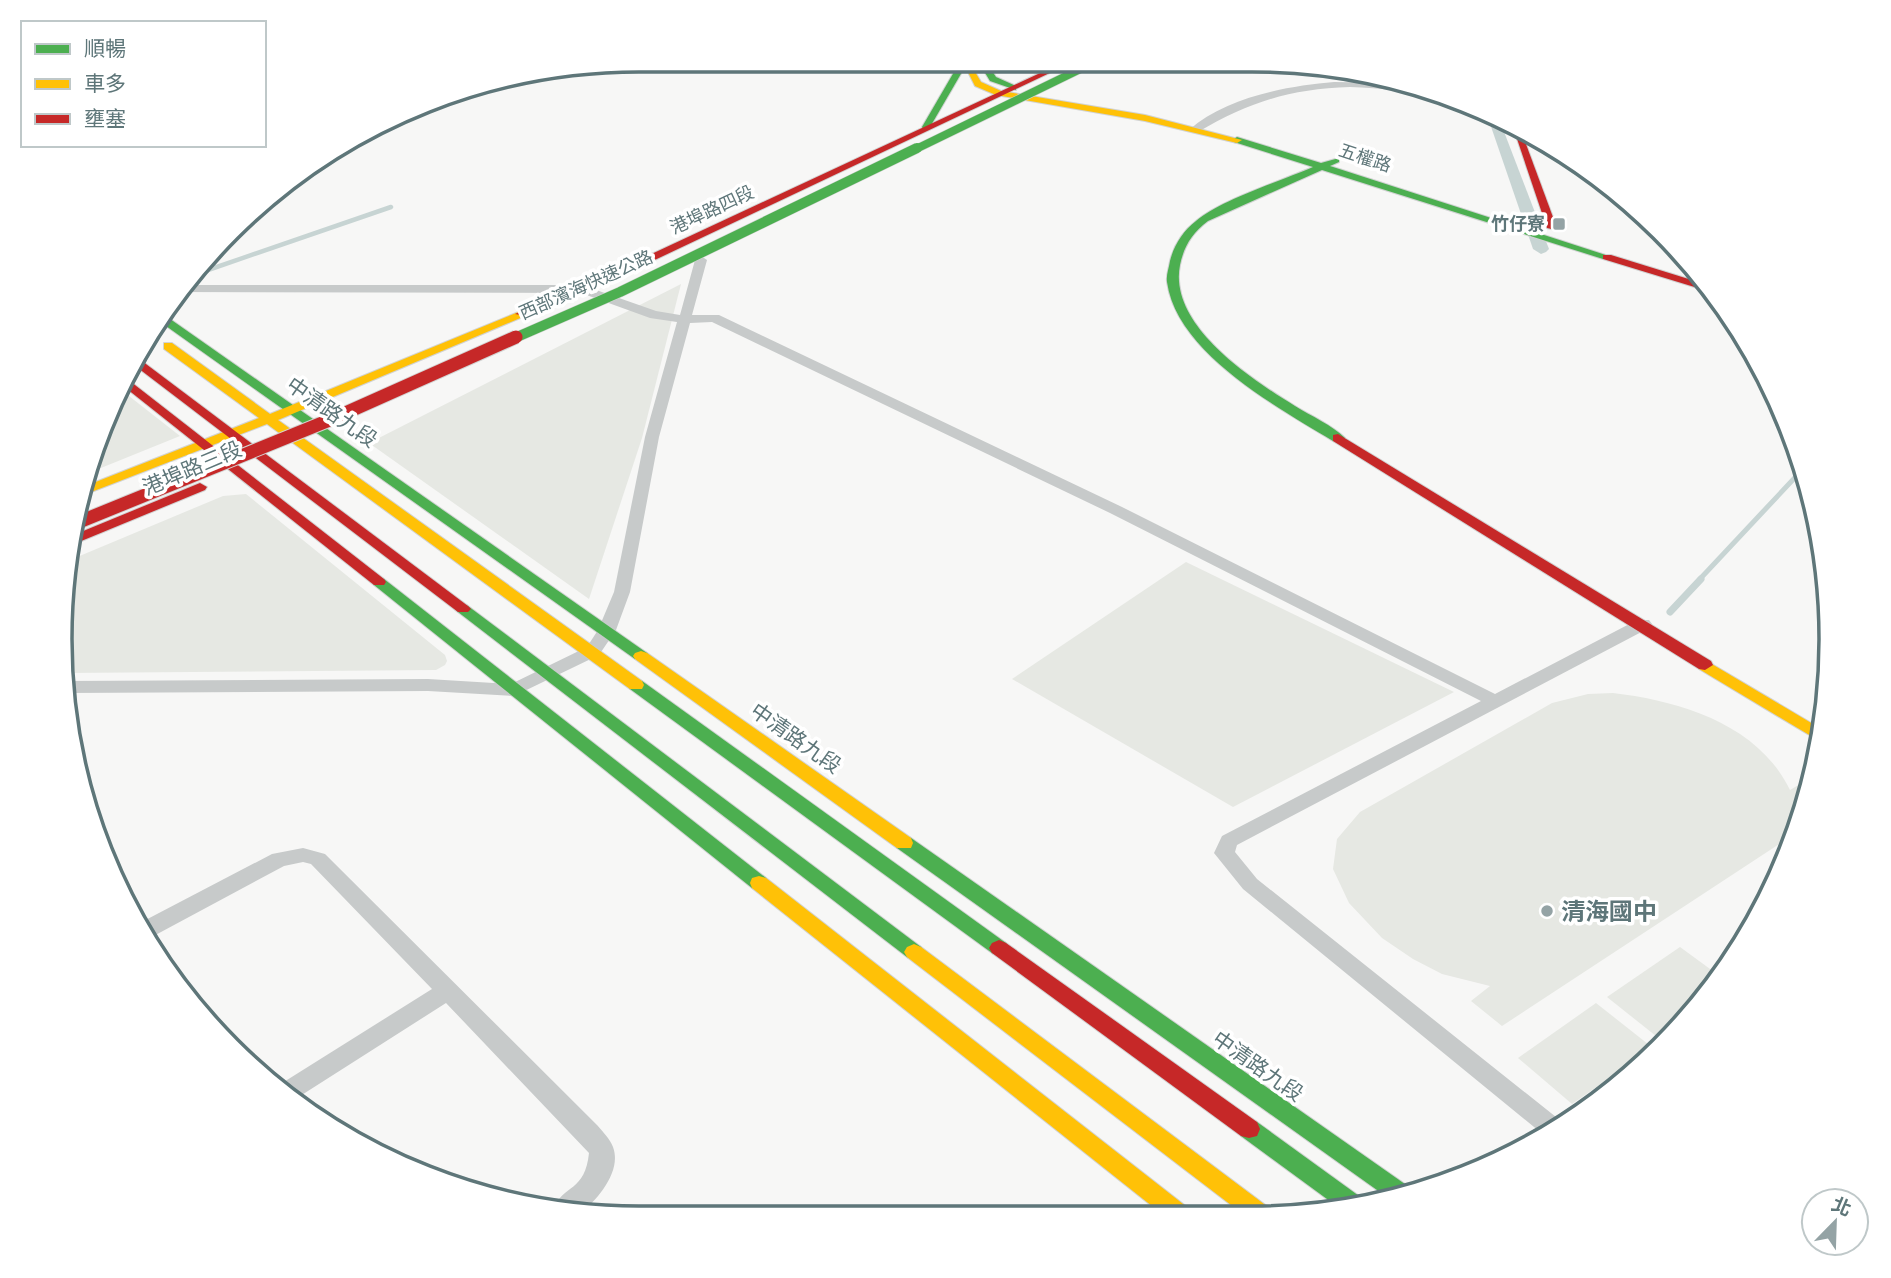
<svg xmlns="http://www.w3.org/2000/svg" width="1891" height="1278" viewBox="0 0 1891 1278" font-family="Figtree,'Noto Sans TC',sans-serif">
  <rect width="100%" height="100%" fill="#f7f7f6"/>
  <g fill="#e6e8e3">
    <path d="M 681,284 L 642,438 L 589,599 L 369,443 Z"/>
    <path d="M 120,389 L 180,436 L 91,472 L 103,418 Z"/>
    <path d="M 246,494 L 445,655 L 447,661 L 445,665 L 436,670 L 65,673 L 61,601 L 70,560 L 223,496 Z"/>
    <path d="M 1186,562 L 1454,692 L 1233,807 L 1012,679 Z"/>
    <path d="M 1613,693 C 1680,701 1758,724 1790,790 L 1807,780 L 1811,783 L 1796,833 L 1502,1026 L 1471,1001 L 1490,986 L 1442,974 L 1413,959 L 1382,938 L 1349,903 L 1333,869 L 1337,839 L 1360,812 L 1552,703 L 1588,694 Z"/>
    <path d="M 1680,947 L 1721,977 L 1679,1028 L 1661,1040 L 1607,997 Z"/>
    <path d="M 1596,1003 L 1653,1048 L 1572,1104 L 1518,1058 Z"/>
  </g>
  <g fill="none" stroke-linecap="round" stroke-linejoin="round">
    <path stroke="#c7d4d3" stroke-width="4.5" d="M 208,270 L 391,207"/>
    <path stroke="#c7d4d3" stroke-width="5" d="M 1699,580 L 1803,469"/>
    <path stroke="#c7d4d3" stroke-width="7" d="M 1670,612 L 1701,579"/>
    <path fill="#c7d4d3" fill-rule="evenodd" d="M 1486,112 L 1498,116 L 1549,249 L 1546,252 L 1541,254 L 1533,249 Z"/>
    <defs>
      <g id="fast">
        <path d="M 961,60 L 969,60 L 930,127 L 923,129 L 922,127 Z"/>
        <path d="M 987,60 L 995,60 L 992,71 L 996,77 L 1016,86 L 1016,90 L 990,81 L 984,71 Z"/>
        <path d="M 1237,137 L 1321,163 L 1339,158 L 1339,162 L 1330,166 L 1612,257 L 1603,259 L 1322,170 L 1208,221 C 1192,233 1184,246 1180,265 C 1168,325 1251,379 1295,406 C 1311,416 1332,425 1345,438 L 1338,442 L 1333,441 C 1277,407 1177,353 1167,282 C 1166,275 1169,268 1170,261 C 1174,245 1183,231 1196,221 C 1220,200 1281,181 1313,167 L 1234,142 L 1232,140 Z"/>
        <path d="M 163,314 L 647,653 L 649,656 L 647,659 L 635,659 L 159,321 Z"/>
        <path d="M 379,578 L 384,579 L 766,878 L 768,883 L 766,888 L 759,890 L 752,888 L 374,585 L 372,582 L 374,579 Z"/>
        <path d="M 463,604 L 468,606 L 921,947 L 924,952 L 921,957 L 914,960 L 907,957 L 458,612 L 455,609 L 458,606 Z"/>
        <path d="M 636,680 L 642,681 L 1006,943 L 1009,948 L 1006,953 L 999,956 L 992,953 L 630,689 L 628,685 Z"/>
        <path d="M 904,836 L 911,838 L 1412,1189 L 1414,1193 L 1391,1200 L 897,848 L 895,843 L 897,838 Z"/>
        <path d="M 1249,1120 L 1257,1122 L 1366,1201 L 1369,1206 L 1342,1210 L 1241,1136 L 1238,1129 L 1241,1122 Z"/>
      </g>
      <g id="slow">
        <path d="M 962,60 L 968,60 L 981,82 L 1001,91 L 1145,115 L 1242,140 L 1237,143 L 1145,121 L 996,95 L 975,86 Z"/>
        <path d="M 521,311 L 527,314 L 525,316 L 278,420 L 642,681 L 644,685 L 642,689 L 630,689 L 267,424 L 86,494 L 88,485 L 259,418 L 164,349 L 164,343 L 172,343 L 270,414 Z"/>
        <path d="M 641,651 L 647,653 L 911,838 L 913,843 L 911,848 L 897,848 L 635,659 L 633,656 L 635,653 Z"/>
        <path d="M 1705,660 L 1823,730 L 1821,742 L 1699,669 L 1697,665 L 1699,661 Z"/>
        <path d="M 759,876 L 766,878 L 1192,1211 L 1195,1218 L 1167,1218 L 752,888 L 750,883 L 752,878 Z"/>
        <path d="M 914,944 L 921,947 L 1272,1210 L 1275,1216 L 1248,1218 L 907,957 L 904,952 L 907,947 Z"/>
      </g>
      <g id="jam">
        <path d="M 1068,60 L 1077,60 L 623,275 L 525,316 L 515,314 L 615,271 Z"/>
        <path d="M 1511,121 L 1520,128 L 1557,228 L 1556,230 L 1547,228 Z"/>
        <path d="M 1603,255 L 1611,255 L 1708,285 L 1714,293 L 1603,259 Z"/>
        <path d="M 138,358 L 468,606 L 471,609 L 468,612 L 458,612 L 134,365 Z"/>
        <path d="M 126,378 L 384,579 L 386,582 L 384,585 L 374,585 L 122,385 Z"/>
        <path d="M 1338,434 L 1711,661 L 1713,665 L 1705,670 L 1699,669 L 1333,441 L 1333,435 Z"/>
        <path d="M 200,483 L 207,487 L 205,490 L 74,544 L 76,534 Z"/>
        <path d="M 999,940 L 1006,943 L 1257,1122 L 1260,1129 L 1257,1136 L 1249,1138 L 1241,1136 L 992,953 L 989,948 L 992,943 Z"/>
      </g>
    </defs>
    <use href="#fast" stroke="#d1d3d3" stroke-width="2"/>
    <use href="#slow" stroke="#d1d3d3" stroke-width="2"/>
    <use href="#jam" stroke="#d1d3d3" stroke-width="2"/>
    <g fill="#c7caca" fill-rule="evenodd">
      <path d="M 1334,82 L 1400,83 L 1415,88 C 1395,92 1371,87 1350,87 C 1290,89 1249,102 1198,132 L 1189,130 C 1226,97 1287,86 1334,82 Z"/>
      <path d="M 701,256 L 707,260 L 692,315 L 719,315 L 1122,507 L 1495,694 L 1637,620 L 1649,620 L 1652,624 L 1649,628 L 1237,845 L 1235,852 L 1257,879 L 1566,1125 L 1545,1136 L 1243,889 L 1214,853 L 1222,836 L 1481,701 L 1110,513 L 712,322 L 690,323 L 659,437 L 630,592 L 616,630 L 599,655 L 514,696 L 428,691 L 67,693 L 66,681 L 428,679 L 511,684 L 587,647 L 598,630 L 614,592 L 645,437 L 677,322 L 650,318 L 581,293 L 176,292 L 180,285 L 582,285 L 656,311 L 680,315 L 695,260 Z"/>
      <path d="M 303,848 L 325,854 L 597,1125 C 602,1131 610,1139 613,1147 C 622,1171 598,1199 581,1213 L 552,1210 C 564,1184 585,1192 589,1153 L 446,1003 L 297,1098 L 279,1085 L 432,989 L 311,864 L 303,862 L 284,866 L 148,939 L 145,940 L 136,925 L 272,854 Z"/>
    </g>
    <use href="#fast" fill="#4caf50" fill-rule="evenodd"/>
    <use href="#slow" fill="#ffc107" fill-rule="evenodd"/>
    <use href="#jam" fill="#c62828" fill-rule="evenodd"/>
    <defs>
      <path id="fast-bridge-far1" d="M 914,150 L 1099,60"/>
      <path id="fast-bridge" d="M 517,337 L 620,292 L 917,148"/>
      <path id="jam-bridge-far1" d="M 512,339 L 517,337"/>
      <path id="jam-bridge" d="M 79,522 L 332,419 L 516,337"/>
    </defs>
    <use href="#fast-bridge-far1" stroke="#d3d4d3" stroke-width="9" stroke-linecap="butt"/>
    <use href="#fast-bridge" stroke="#d3d4d3" stroke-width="11" stroke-linecap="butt"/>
    <use href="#jam-bridge-far1" stroke="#d3d4d3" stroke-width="11" stroke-linecap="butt"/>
    <use href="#jam-bridge" stroke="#d3d4d3" stroke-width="15" stroke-linecap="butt"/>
    <use href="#fast-bridge-far1" stroke="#4caf50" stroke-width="8"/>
    <use href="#fast-bridge" stroke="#4caf50" stroke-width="10"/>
    <use href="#jam-bridge-far1" stroke="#c62828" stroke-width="10"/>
    <use href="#jam-bridge" stroke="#c62828" stroke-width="13"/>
  </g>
  <g fill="#94a3a5" stroke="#fff" stroke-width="2.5">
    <rect x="1552" y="217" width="14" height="14" rx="3.5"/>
    <circle cx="1547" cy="911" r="7"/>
  </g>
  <g text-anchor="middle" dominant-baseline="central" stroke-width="7" stroke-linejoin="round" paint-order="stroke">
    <g font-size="18" fill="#5e7679" stroke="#fff">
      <text transform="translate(1365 158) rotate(18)">五權路</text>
      <text transform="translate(712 210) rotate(-25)">港埠路四段</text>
      <text transform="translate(586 285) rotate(-24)">西部濱海快速公路</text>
    </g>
    <g font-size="18" font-weight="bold" fill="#5e7679" stroke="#fff" text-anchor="end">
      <text x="1545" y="224">竹仔寮</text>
    </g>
    <g font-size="21" fill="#5e7679" stroke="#fff">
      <text transform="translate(332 412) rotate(35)">中清路九段</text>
      <text transform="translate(192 468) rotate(-23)">港埠路三段</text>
      <text transform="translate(796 738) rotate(35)">中清路九段</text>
      <text transform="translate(1258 1066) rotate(35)">中清路九段</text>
    </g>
    <g font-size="24" font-weight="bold" fill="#5e7679" stroke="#fff" text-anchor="start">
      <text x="1561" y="911">清海國中</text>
    </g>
  </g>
  <path d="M0 0H1891V1278H0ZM639 72H1252A567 567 0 0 1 1819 639V639A567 567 0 0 1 1252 1206H639A567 567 0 0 1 72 639V639A567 567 0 0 1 639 72Z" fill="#fff" fill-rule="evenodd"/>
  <path fill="none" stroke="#5e7679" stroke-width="3.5" d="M639 72H1252A567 567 0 0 1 1819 639V639A567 567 0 0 1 1252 1206H639A567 567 0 0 1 72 639V639A567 567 0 0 1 639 72Z"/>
  <rect x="21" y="21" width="245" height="126" fill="#ffffff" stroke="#bfc8c9" stroke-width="2"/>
  <rect x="35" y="44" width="35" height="10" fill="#4caf50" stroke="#bfc8c9" stroke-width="2"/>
  <text x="84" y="56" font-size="21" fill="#5e7679">順暢</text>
  <rect x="35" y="79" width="35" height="10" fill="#ffc107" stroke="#bfc8c9" stroke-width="2"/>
  <text x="84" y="91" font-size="21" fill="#5e7679">車多</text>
  <rect x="35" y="114" width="35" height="10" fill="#c62828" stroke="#bfc8c9" stroke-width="2"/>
  <text x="84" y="126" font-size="21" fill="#5e7679">壅塞</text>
  <g transform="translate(1835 1222) rotate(23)"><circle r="33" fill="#ffffff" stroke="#bfc8c9" stroke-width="2"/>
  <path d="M0-5L12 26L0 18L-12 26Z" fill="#94a3a5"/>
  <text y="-10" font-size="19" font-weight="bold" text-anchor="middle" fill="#5e7679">北</text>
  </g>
</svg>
